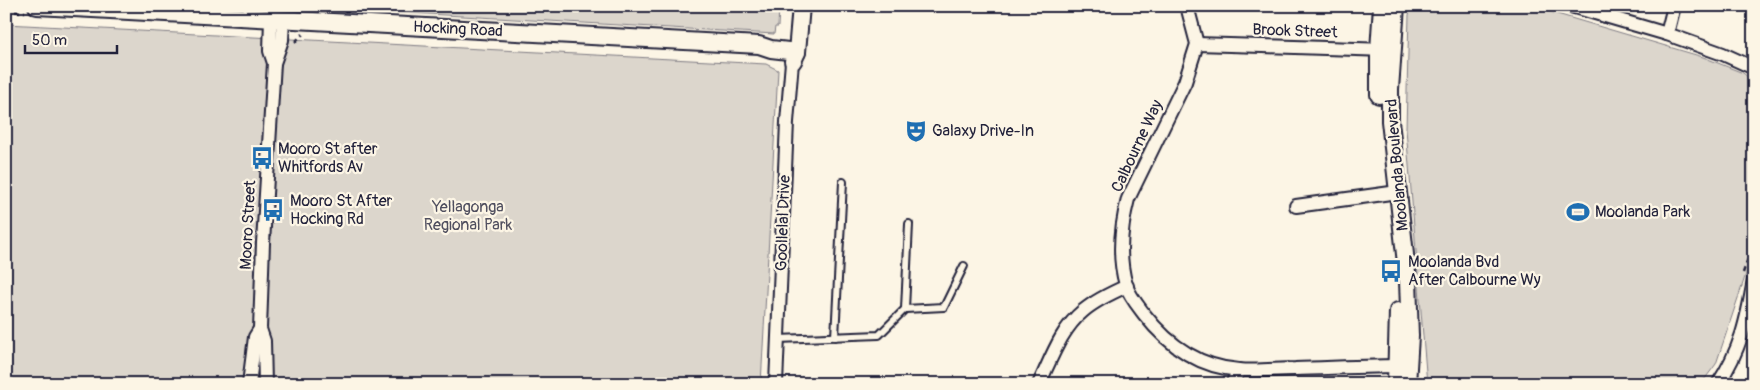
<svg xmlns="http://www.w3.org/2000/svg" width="1760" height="390" viewBox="0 0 1760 390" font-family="Pangolin,sans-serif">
  <rect width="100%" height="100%" fill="#fcf5e5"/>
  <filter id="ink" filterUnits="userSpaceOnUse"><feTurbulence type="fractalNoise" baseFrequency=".02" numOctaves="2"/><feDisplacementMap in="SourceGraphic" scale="10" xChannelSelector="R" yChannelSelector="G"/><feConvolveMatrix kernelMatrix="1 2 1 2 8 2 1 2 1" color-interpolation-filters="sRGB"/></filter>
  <g filter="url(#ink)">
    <g fill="#dcd6cc" stroke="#7f7c84">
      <path d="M 289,6 L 779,6 L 778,27 L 775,27 L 774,34 Z"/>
      <path d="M 1411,6 L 1530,6 L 1703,57 L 1743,73 L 1754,82 L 1754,250 L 1716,364 L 1701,384 L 1427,384 L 1406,129 L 1409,15 Z"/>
      <path d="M 6,24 L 766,64 L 778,70 L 761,384 L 6,384 Z"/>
    </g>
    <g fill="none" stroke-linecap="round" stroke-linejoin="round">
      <defs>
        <g id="lane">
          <path d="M 905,309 L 944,307 L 964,266"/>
          <path d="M 835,337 L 843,182"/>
          <path d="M 778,339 L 879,335 L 905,309 L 909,224"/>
        </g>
        <g id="street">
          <path d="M 1187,6 L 1197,44 L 1185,82 L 1128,199 C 1121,226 1118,258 1126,285 C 1129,295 1138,306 1144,314 C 1168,345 1198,367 1239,370 C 1257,372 1277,369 1295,369 C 1332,368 1369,366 1405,366"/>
          <path d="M 1571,6 L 1667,34 L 1723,54 L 1754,68"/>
          <path d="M 271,19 L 270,51 L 274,63"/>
          <path d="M 1667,34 L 1674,6"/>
          <path d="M 1197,44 L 1387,50"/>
          <path d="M 1296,206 L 1398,192"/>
          <path d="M 249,384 L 255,337 L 260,329"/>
          <path d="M 265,384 L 264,341 L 260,329 L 263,243 L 274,63 L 282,40 L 283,20"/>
          <path d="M 776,384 L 787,122 L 792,62"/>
          <path d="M 1039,384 C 1051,359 1061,329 1083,311 C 1096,300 1111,293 1127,286"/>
          <path d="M 1232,384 L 1239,370"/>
          <path d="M 1718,384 C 1741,349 1747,320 1754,280"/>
        </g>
        <g id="secondary">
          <path d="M 37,6 L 759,45 L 771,49 L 797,52"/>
          <path d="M 1396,6 L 1390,89 L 1390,121 L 1408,281 L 1410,336 L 1407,384"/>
          <path d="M 793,61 L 797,52 L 801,6"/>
          <path d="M 1379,95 L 1379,50 L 1382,6"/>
          <path d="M 1396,384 L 1398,311"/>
        </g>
      </defs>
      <use href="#lane" stroke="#22223b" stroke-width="10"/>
      <use href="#street" stroke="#22223b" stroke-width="16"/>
      <use href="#secondary" stroke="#22223b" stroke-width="20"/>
      <g stroke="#22223b" stroke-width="2.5" stroke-dasharray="5 4" stroke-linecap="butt">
        <path d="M 1547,6 L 1560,10"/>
        <path d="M 6,11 L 25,12"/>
        <path d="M 295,42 L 303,34"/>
        <path d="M 1743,273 L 1754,241"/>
        <path d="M 1501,384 L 1507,381 L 1522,383"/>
        <path d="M 1702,384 L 1706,378"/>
      </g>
      <use href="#lane" stroke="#fcf5e5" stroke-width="6"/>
      <use href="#street" stroke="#fcf5e5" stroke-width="12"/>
      <use href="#secondary" stroke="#fcf5e5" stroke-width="16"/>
    </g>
  </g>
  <defs>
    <symbol id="theatre-bare" viewBox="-9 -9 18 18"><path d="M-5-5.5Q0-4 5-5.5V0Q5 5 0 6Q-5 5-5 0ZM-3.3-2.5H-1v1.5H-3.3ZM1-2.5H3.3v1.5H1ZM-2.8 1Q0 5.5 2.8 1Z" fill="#1f6fb2" stroke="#fcf5e5" stroke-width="2.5" paint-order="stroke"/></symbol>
    <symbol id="bus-bare" viewBox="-9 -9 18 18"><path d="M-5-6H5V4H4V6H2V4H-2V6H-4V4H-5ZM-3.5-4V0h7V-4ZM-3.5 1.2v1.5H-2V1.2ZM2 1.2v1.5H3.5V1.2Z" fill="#1f6fb2" stroke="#fcf5e5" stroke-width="2.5" paint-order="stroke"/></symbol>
    <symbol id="stadium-bare" viewBox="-9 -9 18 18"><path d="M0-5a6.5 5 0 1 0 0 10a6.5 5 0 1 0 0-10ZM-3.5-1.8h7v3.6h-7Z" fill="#1f6fb2" stroke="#fcf5e5" stroke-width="2.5" paint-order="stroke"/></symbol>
  </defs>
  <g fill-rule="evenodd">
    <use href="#theatre-bare" x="900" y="115" width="32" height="32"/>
    <use href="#bus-bare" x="246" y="142" width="32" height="32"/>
    <use href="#bus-bare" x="257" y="194" width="32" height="32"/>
    <use href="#stadium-bare" x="1562" y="196" width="32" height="32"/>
    <use href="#bus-bare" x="1375" y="255" width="32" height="32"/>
  </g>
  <g text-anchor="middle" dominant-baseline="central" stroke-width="4.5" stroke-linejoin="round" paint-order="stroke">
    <g font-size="16" fill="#22223b" stroke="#fcf5e5">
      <text transform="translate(458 29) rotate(3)">Hocking Road</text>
      <text transform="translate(1295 31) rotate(2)">Brook Street</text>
      <text transform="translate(1137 146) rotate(-65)">Calbourne Way</text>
      <text transform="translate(1397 165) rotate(-95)">Moolanda Boulevard</text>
      <text transform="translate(783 223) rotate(-88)">Goollelal Drive</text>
      <text transform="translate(248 225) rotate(-87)">Mooro Street</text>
    </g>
    <g font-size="16" fill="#22223b" stroke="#fcf5e5" text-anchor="start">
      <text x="932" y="131">Galaxy Drive-In</text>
      <text x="278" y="149">Mooro St after<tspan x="278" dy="18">Whitfords Av</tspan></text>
      <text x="290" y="201">Mooro St After<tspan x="290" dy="18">Hocking Rd</tspan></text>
      <text x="1595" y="212">Moolanda Park</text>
      <text x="1408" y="262">Moolanda Bvd<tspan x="1408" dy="18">After Calbourne Wy</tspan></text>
    </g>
    <g font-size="16" fill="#504f5f" stroke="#fcf5e5">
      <text x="468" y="207">Yellagonga<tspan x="468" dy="18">Regional Park</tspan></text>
    </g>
  </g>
  <rect width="1760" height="390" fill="none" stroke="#fcf5e5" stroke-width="25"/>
  <rect x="12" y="12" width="1735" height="365" fill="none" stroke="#22223b" stroke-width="2" filter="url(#ink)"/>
  <path d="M25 45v8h92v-8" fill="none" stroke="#22223b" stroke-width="2.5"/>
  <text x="32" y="45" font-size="15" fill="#22223b" stroke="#fcf5e5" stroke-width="4" paint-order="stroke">50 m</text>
</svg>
